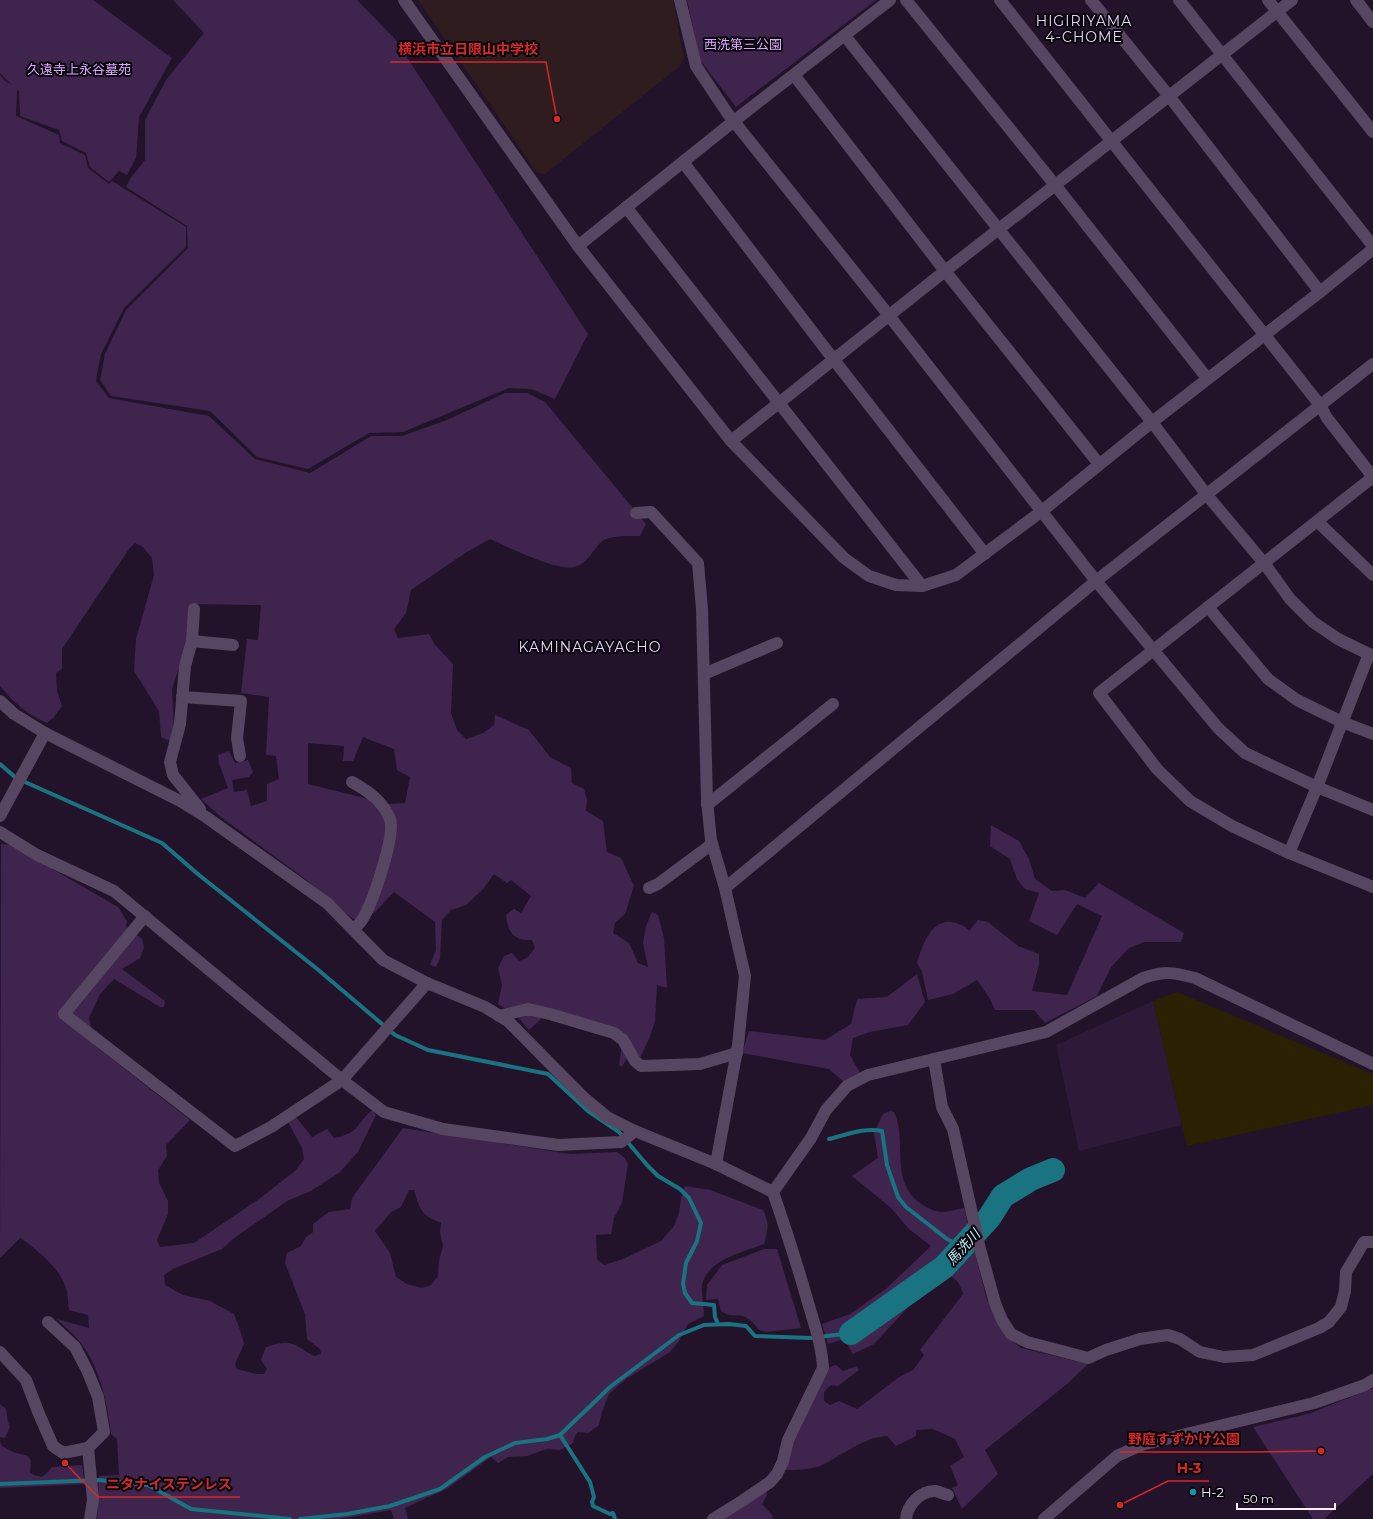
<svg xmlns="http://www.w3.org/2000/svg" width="1373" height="1519" viewBox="0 0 1373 1519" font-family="Montserrat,'Noto Sans JP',sans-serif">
  <rect width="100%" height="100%" fill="#22132b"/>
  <path fill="#2d1a38" d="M 1153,1001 L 1182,1125 L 1079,1151 L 1056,1045 Z"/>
  <path fill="#2e1c1e" d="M 418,0 L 673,0 L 684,57 L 680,66 L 545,174 L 537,173 Z"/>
  <g fill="#3f244e" fill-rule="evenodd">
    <path d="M 0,0 L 93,0 L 172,58 L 139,117 L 136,158 L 127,175 L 119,171 L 109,182 L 90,167 L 86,153 L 62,141 L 59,130 L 20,116 L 19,91 L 17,90 L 16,116 L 59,135 L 60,143 L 85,155 L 88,168 L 109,184 L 112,181 L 186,227 L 186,247 L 124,308 L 101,354 L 96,381 L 109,398 L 209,416 L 255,459 L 310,473 L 371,436 L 402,436 L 447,420 L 505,393 L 527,393 L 545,402 L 646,524 L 640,536 C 630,536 608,535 601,542 C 592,551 588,563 574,567 C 557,571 508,547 490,539 L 465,553 L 411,590 L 406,613 L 394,629 L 398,638 L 429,634 L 435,645 L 453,664 L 451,713 L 457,730 L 466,739 L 483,733 L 494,725 L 495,715 L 529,730 L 550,757 L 571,768 L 572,783 L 584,789 L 587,800 L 586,811 L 603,821 L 607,852 L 621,858 L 634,886 L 625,914 L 615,923 L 613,933 L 629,943 L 638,963 L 648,967 L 643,943 L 646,926 L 652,912 L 658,915 L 664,938 L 667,988 L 657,985 L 655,1021 L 649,1039 L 639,1060 L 627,1058 L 622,1067 L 619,1065 L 622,1045 L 617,1039 L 542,1018 L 529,1030 L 516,1015 L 498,1004 L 502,985 L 498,968 L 504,956 L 512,953 L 519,961 L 527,958 L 535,948 L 532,940 C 513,941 508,932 506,915 L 514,909 L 521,913 L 531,896 L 511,880 L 507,883 L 494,874 L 483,889 L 466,905 L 451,910 L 442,920 L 440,958 L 436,967 L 430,965 L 436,950 L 435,922 L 394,892 L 375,912 L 367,918 L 353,919 L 308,881 L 221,817 L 201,799 L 228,788 L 219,763 L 218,755 L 229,751 L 235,763 L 248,760 L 253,772 L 249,777 L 232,780 L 234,792 L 247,790 L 251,806 L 267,801 L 267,784 L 279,779 L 276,756 L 266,755 L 269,697 L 241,693 L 247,639 L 258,640 L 261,605 L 192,604 L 185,648 L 172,689 L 174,728 L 170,741 L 161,737 L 159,711 L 134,671 L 136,639 L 154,575 L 152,558 L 143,547 L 135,543 L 129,549 L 62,649 L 62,669 L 56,673 L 57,691 L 62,706 L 54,717 L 47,723 C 28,715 13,702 0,686 L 0,75 L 5,81 L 12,85 L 0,73 ZM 363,737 L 394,749 L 397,770 L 410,777 L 405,803 L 389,804 L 308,784 L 308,743 L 344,746 L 343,761 L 353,761 Z"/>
    <path d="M 173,0 L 357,0 L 395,39 L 588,334 L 555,399 L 531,389 L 509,388 L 403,432 L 369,433 L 308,469 L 257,457 L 210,411 L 111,396 L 100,380 L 105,354 L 126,310 L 188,248 L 187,226 L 126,187 L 130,179 L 145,160 L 145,120 L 166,80 L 204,33 Z"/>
    <path d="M 687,0 L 876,0 L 736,107 L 700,60 Z"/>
    <path d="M 991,825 L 1019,841 L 1029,859 L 1035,879 L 1052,891 L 1065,890 L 1085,898 L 1099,883 L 1184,933 L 1181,942 L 1144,942 L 1129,948 L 1111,967 L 1097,996 L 1045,1023 L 1034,1010 L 995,1010 L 990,999 L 977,980 L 953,994 L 928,1000 L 922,972 L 917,963 C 922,946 932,915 956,923 C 962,925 965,926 969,931 L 978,920 L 988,922 L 1018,946 L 1039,954 L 1039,965 L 1032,991 L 1067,995 L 1102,916 L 1077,904 L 1057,935 L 1029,921 L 1039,893 L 1025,889 L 1017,879 L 1010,859 L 990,846 Z"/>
    <path d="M 1,844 L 11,845 L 118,907 L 127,921 L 126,927 L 142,939 L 144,947 L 140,958 L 122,969 L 165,1001 L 164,1007 L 160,1007 L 114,979 L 100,994 L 89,1018 L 94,1045 L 190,1120 L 166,1145 L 167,1156 L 158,1170 L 159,1183 L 168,1201 L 168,1214 L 157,1240 L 160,1247 L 194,1243 L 259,1199 L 295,1171 L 304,1159 L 302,1148 L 288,1122 L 296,1117 L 312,1137 L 327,1129 L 334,1138 C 341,1137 350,1134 355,1129 C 362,1122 365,1115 373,1110 L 376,1115 L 358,1152 L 340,1172 L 311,1191 L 287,1201 L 233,1239 L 222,1249 L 173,1269 L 164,1275 L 165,1285 L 183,1295 L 210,1301 L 234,1314 L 240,1330 L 244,1344 L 235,1364 L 237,1369 L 256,1374 L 264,1374 L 267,1369 L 261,1360 L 266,1347 C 293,1338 292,1344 314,1356 L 321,1354 L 320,1349 L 307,1339 L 305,1314 L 285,1263 L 287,1253 L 301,1246 L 306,1237 L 313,1232 L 313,1224 L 329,1212 L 350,1209 L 352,1198 L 403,1128 L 570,1154 L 617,1152 L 625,1158 L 628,1164 L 622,1203 L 614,1218 L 611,1234 L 596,1235 L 597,1259 L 604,1265 L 623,1259 L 661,1241 L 674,1226 L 679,1213 L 681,1198 L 685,1186 L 710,1190 L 763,1210 C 770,1223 768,1230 764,1244 C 743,1252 707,1260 702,1285 C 701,1294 704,1306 704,1316 L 688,1324 L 679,1341 L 670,1352 L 626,1379 L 609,1394 L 602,1412 L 599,1425 L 588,1433 L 578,1432 L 575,1436 L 573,1443 L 560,1450 L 547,1449 L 527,1456 L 508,1457 L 498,1463 L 491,1457 L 448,1488 L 405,1508 L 408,1519 L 394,1519 L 391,1510 L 340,1519 L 97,1519 L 99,1476 L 119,1475 L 117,1439 L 111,1434 C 107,1402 100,1366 79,1341 C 73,1333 64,1326 57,1319 L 89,1328 L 88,1315 L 69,1310 C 68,1304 68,1297 67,1291 C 62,1270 37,1249 20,1238 L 0,1258 ZM 409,1190 L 414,1190 C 420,1210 421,1215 441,1223 L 440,1232 L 443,1246 L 439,1261 L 438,1276 L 431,1285 L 422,1288 L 407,1284 L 396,1277 L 390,1253 L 375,1231 L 391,1212 L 401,1207 Z"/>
    <path d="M 917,974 L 925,1002 L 908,1025 L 870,1032 L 853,1038 L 850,1055 L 860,1073 L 844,1082 L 829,1069 L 742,1053 L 749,1031 L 825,1040 L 851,1024 L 857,999 L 887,997 Z"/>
    <path d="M 890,1111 L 894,1112 C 907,1139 891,1176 915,1199 C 922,1205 933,1212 942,1212 C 949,1212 957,1209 964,1208 L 986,1297 L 995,1318 L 1007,1337 L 1021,1348 L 1088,1364 L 1067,1384 L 985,1450 L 998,1474 L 962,1509 L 952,1488 L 958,1485 L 950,1466 L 964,1457 L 955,1439 L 933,1429 L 916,1430 L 916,1436 L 896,1446 L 887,1436 C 863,1437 842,1456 820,1466 C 809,1470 796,1470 784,1470 L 797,1429 L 830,1367 L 836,1365 L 843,1371 L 857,1366 L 859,1370 L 838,1386 L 831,1385 L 824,1392 L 824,1401 L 830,1405 L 839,1401 L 857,1409 L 899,1377 L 913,1370 L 924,1355 L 920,1350 L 963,1294 C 960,1286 959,1279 949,1276 L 912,1303 L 874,1344 L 853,1354 L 844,1339 L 828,1344 L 822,1324 L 850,1314 L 887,1288 L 931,1246 L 909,1229 L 891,1208 L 852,1176 L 878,1158 L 874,1133 L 883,1114 Z"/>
    <path d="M 764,1249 L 777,1249 L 801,1328 L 766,1332 L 759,1330 C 742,1306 736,1322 721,1311 L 718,1299 L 706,1300 L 707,1285 L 722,1265 Z"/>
    <path d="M 1373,1388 L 1373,1474 L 1324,1519 L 1313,1519 L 1253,1427 L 1311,1413 Z"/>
    <path d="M 0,1404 L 6,1409 L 8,1422 L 10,1427 L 5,1438 L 0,1437 L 0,1439 Z"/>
    <path d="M 0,1441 L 2,1446 L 13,1452 L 28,1456 L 31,1461 L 30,1473 L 34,1475 L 42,1477 L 49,1471 L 52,1467 L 82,1465 L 85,1484 L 0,1488 Z"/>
    <path d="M 766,1489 L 767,1495 L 762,1504 L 773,1516 L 772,1519 L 721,1519 Z"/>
  </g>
  <path fill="#292101" d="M 1177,992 L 1373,1074 L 1373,1105 L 1187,1146 L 1153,1001 Z"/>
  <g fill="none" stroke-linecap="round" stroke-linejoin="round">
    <g stroke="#197381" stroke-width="4">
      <path d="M 0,764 L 16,778 L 162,843 L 199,875 L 316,968 L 395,1035 L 428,1050 L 548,1074 L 588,1111 L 619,1132 L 647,1165 L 658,1176 L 680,1189 L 689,1198 L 701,1223 L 697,1241 L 686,1263 L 683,1284 L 685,1293 L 692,1303 L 714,1305 L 715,1317 L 718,1324"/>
      <path d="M 829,1139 C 846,1135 865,1127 882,1131 L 887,1165 L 898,1197 L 906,1207 L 947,1239 L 963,1247"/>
      <path d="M 560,1435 L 590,1482 L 594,1497 L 592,1502 L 593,1506 L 610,1514 L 613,1513 L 615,1519"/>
      <path d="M 0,1484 L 99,1480 L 148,1485 L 191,1509 L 290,1519"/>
      <path d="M 300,1519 L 347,1514 L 390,1506 L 440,1489 L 485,1457 L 515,1443 L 547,1439 L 560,1435 L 610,1387 L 679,1335 L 704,1325 L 729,1324 L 746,1326 L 755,1336 L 811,1338 L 851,1333"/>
    </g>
    <path stroke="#197381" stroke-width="24" d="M 851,1333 L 944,1267 L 989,1218 L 1003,1196 L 1031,1179 L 1053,1170"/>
    <g stroke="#574661" stroke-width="12">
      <path d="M 404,0 L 578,246 L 731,441 L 844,558 L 869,576 L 896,585 L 922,586 L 956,575 L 1042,511 L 1152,422 L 1320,292 L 1373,249"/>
      <path d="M 680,0 L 696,66 L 728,114 L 883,308 L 1096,581 L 1218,728 L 1245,753 L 1317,787 L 1373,810"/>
      <path d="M 906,0 L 1063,195 L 1207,378"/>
      <path d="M 1000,0 L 1320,405 L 1327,418 L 1373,477"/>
      <path d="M 1091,0 L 1169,96 L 1320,292"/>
      <path d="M 1179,0 L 1373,246"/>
      <path d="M 1268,0 L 1373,132"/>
      <path d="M 1356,0 L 1373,22"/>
      <path d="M 845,36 L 1152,422 L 1206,494 L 1264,563 L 1290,599 L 1313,622 L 1338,639 L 1373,656"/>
      <path d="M 794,75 L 945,271 L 1099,464"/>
      <path d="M 683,162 L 824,347 L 985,554"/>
      <path d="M 626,207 L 922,586"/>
      <path d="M 578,246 L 734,121 L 890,0"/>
      <path d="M 731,441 L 945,271 L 1292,0"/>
      <path d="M 1373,477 L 1099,693 L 1157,769 L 1190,801 L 1232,826 L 1289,853 L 1373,887"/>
      <path d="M 636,513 L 651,512 L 698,563 L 702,609 L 707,801 L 711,840 L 725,888 L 745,976 L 738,1045 L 716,1164"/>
      <path d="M 1318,522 L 1373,575"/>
      <path d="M 1208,607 L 1268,679 L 1297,700 L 1342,722 L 1373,734"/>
      <path d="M 194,609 L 192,641 L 185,666 L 180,724 L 170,762 L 173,775 L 200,809"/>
      <path d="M 192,641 L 233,645"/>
      <path d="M 704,674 L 777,643"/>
      <path d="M 182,697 L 241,701 L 237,738 L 240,756"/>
      <path d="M 0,701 L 14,714 L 45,733 L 180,801 L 206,817 L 327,903 L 383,960 L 427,983 L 485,1007 L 508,1021 L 584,1098 L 607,1117 L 635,1131 L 716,1164 L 773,1192 C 786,1230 798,1267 809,1306 C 815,1326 822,1347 823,1368 L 788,1440 L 783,1461 L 777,1474 L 770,1482 L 742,1501 L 713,1519"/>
      <path d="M 352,782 C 368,791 383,801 390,819 C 396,835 372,905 362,920 C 359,924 356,927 354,930"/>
      <path d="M 707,805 L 833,704"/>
      <path d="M 0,816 L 45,733"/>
      <path d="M 0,832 L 37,855 L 114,891 L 342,1080 L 384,1112 L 443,1129 L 558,1145 L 621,1142 L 635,1131"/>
      <path d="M 1289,853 L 1317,787 L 1369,654"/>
      <path d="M 649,888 L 658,884 L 712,844"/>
      <path d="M 725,888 L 1096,581 L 1373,364"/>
      <path d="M 145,916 L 64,1014 L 235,1146 L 271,1127 L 342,1080 L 427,983"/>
      <path d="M 499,1016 L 528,1009 L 550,1014 L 614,1033 L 623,1040 L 635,1061 L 641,1066 L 700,1064 L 737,1053"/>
      <path d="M 934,1059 L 942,1107 L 953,1129 L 980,1249 L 995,1303 L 1002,1320 L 1011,1334 L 1027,1342 L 1088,1358 L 1106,1350 L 1140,1339 L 1168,1335 L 1180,1339 L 1200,1352 L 1224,1357 L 1253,1355 L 1319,1328 L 1329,1322 L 1341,1307 L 1345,1291 L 1346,1272 L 1364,1242 L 1373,1242"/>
      <path d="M 773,1192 L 811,1138 L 826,1110 L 847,1086 L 868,1075 L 1046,1032 L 1143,978 C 1165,971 1172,972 1195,978 L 1373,1064"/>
      <path d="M 48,1322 L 75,1347 L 87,1370 L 98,1397 L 104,1432 L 88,1448 L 93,1500 L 90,1519"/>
      <path d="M 0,1352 L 26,1380 L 39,1414 L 53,1446 L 63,1453 L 88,1448"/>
      <path d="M 906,1519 C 907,1505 921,1490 936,1491 C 939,1492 944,1494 948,1495"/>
      <path d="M 1044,1519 L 1117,1456 L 1141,1445 L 1314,1403 L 1365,1385 L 1373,1380"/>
    </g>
  </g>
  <circle fill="#0f9aa8" stroke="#08040c" stroke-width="1.5" cx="1193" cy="1492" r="4"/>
  <g text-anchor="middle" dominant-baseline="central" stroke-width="4" stroke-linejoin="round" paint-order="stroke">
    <g font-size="13" fill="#dda7fe" stroke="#08040c">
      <text x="743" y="44">西洗第三公園</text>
      <text x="79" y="69">久遠寺上永谷墓苑</text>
    </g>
    <g font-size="13" fill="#f8eefe" stroke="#08040c" text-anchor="start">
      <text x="1201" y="1492">H-2</text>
    </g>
    <g font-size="14" letter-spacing="1" fill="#ead6f7" stroke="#08040c">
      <text x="1084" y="21">HIGIRIYAMA<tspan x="1084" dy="16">4-CHOME</tspan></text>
      <text x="590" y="647">KAMINAGAYACHO</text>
    </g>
    <g font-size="14" font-style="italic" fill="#bbedf7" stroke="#08040c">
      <text transform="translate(963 1247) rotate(-48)">馬洗川</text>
    </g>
  </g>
  <path fill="none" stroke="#d62828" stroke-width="1.5" d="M557 119L546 62H390M1321 1451L1248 1452H1120M1120 1505L1168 1481H1209M65 1463L98 1497H240"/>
  <g fill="#d62828" stroke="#08040c" stroke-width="1.5">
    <circle cx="557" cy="119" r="4"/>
    <circle cx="1321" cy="1451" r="4"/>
    <circle cx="1120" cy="1505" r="4"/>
    <circle cx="65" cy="1463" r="4"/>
  </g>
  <g font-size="14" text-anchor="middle" font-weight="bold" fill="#d62828" stroke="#08040c" stroke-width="4" stroke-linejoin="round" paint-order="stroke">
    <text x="468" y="54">横浜市立日限山中学校</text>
    <text x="1184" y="1444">野庭すずかけ公園</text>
    <text x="1189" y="1473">H-3</text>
    <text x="169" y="1489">ニタナイステンレス</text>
  </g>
  <path d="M1237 1503v6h98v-6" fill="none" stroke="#f8eefe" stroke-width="2"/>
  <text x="1243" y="1503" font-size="12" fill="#f8eefe" stroke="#08040c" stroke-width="3" paint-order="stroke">50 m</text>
</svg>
